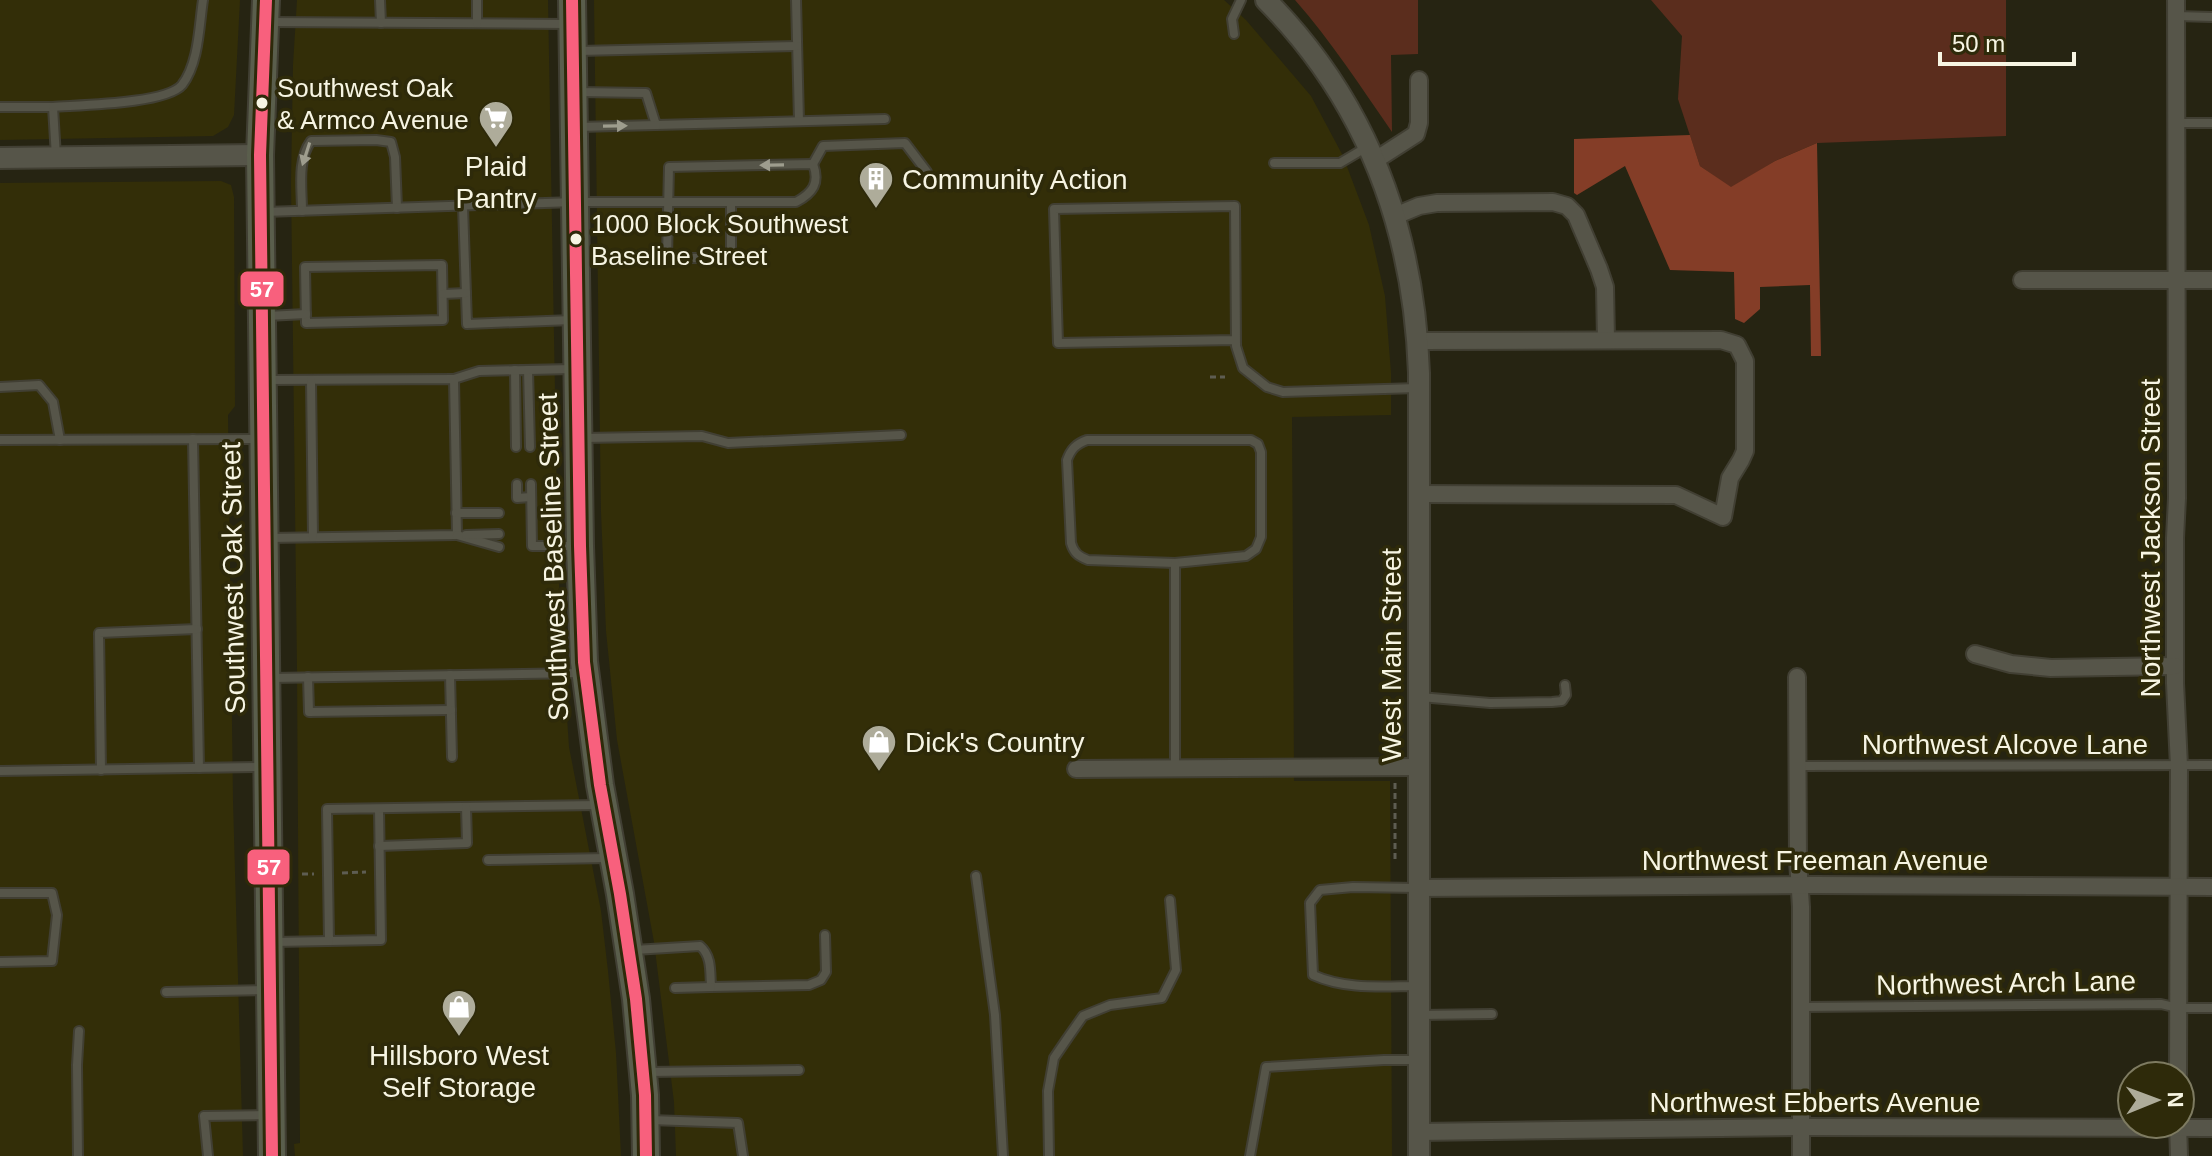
<svg xmlns="http://www.w3.org/2000/svg" width="2212" height="1156" viewBox="0 0 2212 1156" font-family="Helvetica,sans-serif">
  <rect width="100%" height="100%" fill="#262412"/>
  <g fill="#332e08">
    <path d="M 0,0 L 240,0 L 234,115 L 228,127 L 213,136 L 0,140 Z"/>
    <path d="M 297,0 L 548,0 L 558,561 L 562,644 L 569,747 L 601,911 L 608,971 L 616,1053 L 621,1156 L 295,1156 L 294,1144 L 300,1143 L 297,668 L 291,182 L 293,65 Z"/>
    <path d="M 594,0 L 1224,0 L 1246,20 L 1311,96 L 1343,156 L 1369,225 L 1385,296 L 1391,373 L 1391,415 L 1292,417 L 1294,781 L 1390,781 L 1392,1156 L 676,1156 L 674,1102 L 654,942 L 617,740 L 606,631 L 601,512 Z"/>
    <path d="M 221,181 L 231,185 L 234,197 L 235,406 L 228,415 L 233,801 L 243,1156 L 0,1156 L 0,183 Z"/>
  </g>
  <g fill="#5b2d1d">
    <path d="M 1295,0 L 1418,0 L 1418,54 L 1391,55 L 1392,132 C 1361,87 1331,41 1295,0 Z"/>
    <path d="M 1651,0 L 2006,0 L 2006,136 L 1817,143 L 1775,161 L 1731,188 L 1700,166 L 1678,99 L 1682,36 Z"/>
  </g>
  <path fill="#843d27" d="M 1690,135 L 1700,166 L 1731,187 L 1775,161 L 1817,143 L 1821,356 L 1811,356 L 1810,285 L 1760,287 L 1760,309 L 1744,323 L 1735,319 L 1734,272 L 1670,270 L 1625,166 L 1577,195 L 1574,193 L 1574,139 Z"/>
  <g fill="none" stroke-linecap="round" stroke-linejoin="round">
    <defs>
      <g id="service">
        <path d="M 380,0 L 381,23"/>
        <path d="M 796,0 L 799,121"/>
        <path d="M 2176,16 L 2212,17"/>
        <path d="M 269,22 L 567,24"/>
        <path d="M 477,23 L 477,0"/>
        <path d="M 1234,34 L 1232,19 L 1241,0"/>
        <path d="M 578,51 L 797,46"/>
        <path d="M 578,92 L 646,93 L 656,125 L 885,119"/>
        <path d="M 0,107 L 53,107 L 56,157"/>
        <path d="M 53,107 C 79,105 166,104 182,85 C 199,63 199,26 203,0"/>
        <path d="M 2177,123 L 2212,123"/>
        <path d="M 578,127 L 656,125"/>
        <path d="M 1274,163 L 1340,163 L 1367,147"/>
        <path d="M 813,164 L 823,146 L 905,143 L 927,172"/>
        <path d="M 463,206 L 467,324 L 572,320"/>
        <path d="M 302,211 C 302,188 297,160 311,141 L 376,140 L 391,142 L 395,157 L 397,208"/>
        <path d="M 264,212 L 575,202 L 796,202 C 813,193 820,183 813,164 L 669,167 L 667,258 L 731,258 L 731,202"/>
        <path d="M 442,265 L 443,320 L 306,323 L 305,267 Z"/>
        <path d="M 443,294 L 466,293"/>
        <path d="M 267,316 L 306,314"/>
        <path d="M 1236,340 L 1058,343 L 1054,209 L 1235,206 L 1236,346 L 1243,368 L 1267,387 L 1283,392 L 1418,388"/>
        <path d="M 515,370 L 516,447"/>
        <path d="M 528,370 L 530,447"/>
        <path d="M 454,379 L 479,371 L 572,369"/>
        <path d="M 268,380 L 454,379 L 457,535 L 269,538"/>
        <path d="M 311,380 L 313,537"/>
        <path d="M 0,387 L 39,385 L 53,402 L 60,440"/>
        <path d="M 583,438 L 702,436 L 728,443 L 901,435"/>
        <path d="M 193,439 L 199,768"/>
        <path d="M 0,440 L 258,439"/>
        <path d="M 1087,440 L 1251,440 L 1258,444 L 1261,452 L 1261,537 L 1256,549 L 1246,556 L 1175,563 L 1088,560 C 1078,556 1074,553 1071,543 L 1067,460 C 1071,449 1076,444 1087,440 Z"/>
        <path d="M 517,484 L 517,498 L 531,497"/>
        <path d="M 531,484 L 532,546 L 577,546"/>
        <path d="M 456,513 L 499,513"/>
        <path d="M 457,535 L 499,547"/>
        <path d="M 466,535 L 499,534"/>
        <path d="M 450,675 L 452,757"/>
        <path d="M 308,677 L 309,712 L 451,710"/>
        <path d="M 271,678 L 581,673"/>
        <path d="M 1420,697 L 1490,703 L 1552,702 L 1562,701 L 1566,695 L 1565,685"/>
        <path d="M 1798,766 L 2212,765"/>
        <path d="M 1175,768 L 1175,563"/>
        <path d="M 101,770 L 99,633 L 197,629"/>
        <path d="M 0,771 L 262,767"/>
        <path d="M 379,809 L 381,940 L 329,941 L 327,809 L 599,805"/>
        <path d="M 379,846 L 467,843 L 466,807"/>
        <path d="M 488,860 L 608,858"/>
        <path d="M 976,876 L 995,1015 L 1003,1156"/>
        <path d="M 1418,888 L 1353,887 L 1320,890 L 1310,903 L 1313,975 C 1346,990 1383,986 1419,986"/>
        <path d="M 0,893 L 52,893 L 57,915 L 52,961 L 0,962"/>
        <path d="M 274,942 L 329,941"/>
        <path d="M 634,950 L 700,946 C 712,956 710,972 711,987 L 809,985 L 821,980 L 826,972 L 825,935"/>
        <path d="M 675,988 L 711,987"/>
        <path d="M 166,992 L 266,990"/>
        <path d="M 1802,1007 L 2161,1004 L 2178,1008 L 2212,1008"/>
        <path d="M 1420,1015 L 1492,1014"/>
        <path d="M 648,1072 L 799,1070"/>
        <path d="M 650,1120 L 738,1123 L 743,1156"/>
        <path d="M 78,1156 L 77,1065 L 79,1031"/>
        <path d="M 208,1156 L 204,1116 L 267,1115"/>
        <path d="M 1049,1156 L 1048,1091 L 1054,1058 L 1069,1036 L 1083,1016 L 1110,1005 L 1162,998 L 1176,970 L 1170,900"/>
        <path d="M 1250,1156 L 1266,1067 L 1384,1060 L 1419,1060"/>
      </g>
      <g id="minor">
        <path d="M 2176,0 L 2177,498 L 2175,538 L 2175,683 L 2179,766 L 2178,1076"/>
        <path d="M 1374,161 L 1416,134 L 1419,123 L 1419,80"/>
        <path d="M 1395,216 L 1419,206 L 1437,203 L 1553,202 L 1567,206 L 1576,215 L 1599,269 L 1605,287 L 1606,340"/>
        <path d="M 2022,280 L 2212,280"/>
        <path d="M 1418,341 L 1721,340 L 1737,345 L 1745,361 L 1745,451 L 1741,460 L 1730,478 L 1723,517 L 1676,495 L 1419,494"/>
        <path d="M 1975,654 L 2011,664 L 2051,668 L 2175,666"/>
        <path d="M 1797,677 L 1798,860 L 1801,907 L 1801,1156"/>
        <path d="M 1076,769 L 1419,767"/>
        <path d="M 1419,888 L 1814,885 L 2212,887"/>
        <path d="M 2178,1124 L 2179,1156"/>
        <path d="M 1419,1132 L 1800,1127 L 2212,1128"/>
      </g>
      <g id="tertiary">
        <path d="M 1266,0 C 1368,103 1414,230 1419,373 L 1419,1156"/>
        <path d="M 0,158 L 260,155"/>
      </g>
      <g id="trunk">
        <path d="M 266,0 L 260,155 L 272,1156"/>
        <path d="M 572,0 L 580,546 L 584,662 L 600,785 L 620,894 L 636,999 L 645,1095 L 646,1156"/>
      </g>
    </defs>
    <use href="#service" stroke="#413f33" stroke-width="12"/>
    <use href="#minor" stroke="#413f33" stroke-width="20"/>
    <use href="#tertiary" stroke="#413f33" stroke-width="24"/>
    <use href="#trunk" stroke="#413f33" stroke-width="30"/>
    <g stroke="#5e5d52" stroke-width="3" stroke-dasharray="6 4" stroke-linecap="butt">
      <path d="M 1210,377 L 1225,377"/>
      <path d="M 1395,859 L 1395,782"/>
      <path d="M 342,873 L 366,872"/>
      <path d="M 302,874 L 314,874"/>
    </g>
    <use href="#service" stroke="#565549" stroke-width="8"/>
    <use href="#minor" stroke="#565549" stroke-width="16"/>
    <use href="#tertiary" stroke="#565549" stroke-width="20"/>
    <use href="#trunk" stroke="#5a5e4c" stroke-width="26"/>
    <defs>
      <g id="bus-1">
        <path d="M 266,0 L 260,155 L 272,1156"/>
        <path d="M 572,0 L 580,546 L 584,662 L 600,785 L 620,894 L 636,999 L 645,1095 L 646,1156"/>
      </g>
    </defs>
    <use href="#bus-1" stroke="#2e2a0a" stroke-width="18"/>
    <use href="#bus-1" stroke="#f8607d" stroke-width="12"/>
  </g>
  <defs><path id="oneway-solid" d="M-6-.8H1V-3.2L6.5 0L1 3.2V.8H-6Z" transform="scale(2)"/></defs>
  <g fill="#9e9d8e">
    <use href="#oneway-solid" transform="translate(615 126) rotate(-1)"/>
    <use href="#oneway-solid" transform="translate(306 154) rotate(108)"/>
    <use href="#oneway-solid" transform="translate(772 165) rotate(179)"/>
  </g>
  <defs>
    <symbol id="supermarket-pin" viewBox="-11 -11 22 30"><path d="M0 17L-7.5 6A9.5 9.5 0 1 1 7.5 6Z" fill="#aeac9a" stroke="#2e2a0a"/><path d="M-6-5.5h2.5l.6 2H6L4.5 2H-2.5L-4.4-4H-6ZM-1.5 3.2a1.3 1.3 0 1 0 .1 0ZM3 3.2a1.3 1.3 0 1 0 .1 0Z" fill="#fff"/></symbol>
    <symbol id="building-pin" viewBox="-11 -11 22 30"><path d="M0 17L-7.5 6A9.5 9.5 0 1 1 7.5 6Z" fill="#aeac9a" stroke="#2e2a0a"/><path d="M-4-6H4V6H1V3H-1V6H-4ZM-2.5-4.3h1.7v1.8h-1.7ZM.8-4.3h1.7v1.8H.8ZM-2.5-1h1.7V.8h-1.7ZM.8-1h1.7V.8H.8Z" fill="#fff"/></symbol>
    <symbol id="shop-pin" viewBox="-11 -11 22 30"><path d="M0 17L-7.5 6A9.5 9.5 0 1 1 7.5 6Z" fill="#aeac9a" stroke="#2e2a0a"/><path d="M-5-2.5h2.3a2.7 3.5 0 0 1 5.4 0H5L5.5 6h-11ZM-1.5-2.5h3a1.5 2.3 0 0 0-3 0Z" fill="#fff"/></symbol>
  </defs>
  <g fill-rule="evenodd">
    <use href="#supermarket-pin" x="476" y="98" width="40" height="54"/>
    <use href="#building-pin" x="856" y="159" width="40" height="54"/>
    <use href="#shop-pin" x="859" y="722" width="40" height="54"/>
    <use href="#shop-pin" x="439" y="987" width="40" height="54"/>
  </g>
  <g fill="#f7f5e3" stroke="#2e2a0a" stroke-width="3">
    <circle cx="262" cy="103" r="7"/>
    <circle cx="576" cy="239" r="7"/>
  </g>
  <g text-anchor="middle" dominant-baseline="central" stroke-width="7" stroke-linejoin="round" paint-order="stroke">
    <g font-size="26" fill="#f7f5e3" stroke="#2e2a0a" text-anchor="start">
      <text x="277" y="88">Southwest Oak<tspan x="277" dy="32">&amp; Armco Avenue</tspan></text>
      <text x="591" y="224">1000 Block Southwest<tspan x="591" dy="32">Baseline Street</tspan></text>
    </g>
    <g font-size="28" fill="#f7f5e3" stroke="#2e2a0a">
      <text x="496" y="166">Plaid<tspan x="496" dy="32">Pantry</tspan></text>
      <text x="902" y="179" text-anchor="start">Community Action</text>
      <text x="905" y="742" text-anchor="start">Dick's Country</text>
      <text x="459" y="1055">Hillsboro West<tspan x="459" dy="32">Self Storage</tspan></text>
    </g>
    <g font-size="28" fill="#f7f5e3" stroke="#2e2a0a">
      <text transform="translate(2150 538) rotate(-90)">Northwest Jackson Street</text>
      <text transform="translate(553 557) rotate(-92)">Southwest Baseline Street</text>
      <text transform="translate(233 578) rotate(-91)">Southwest Oak Street</text>
      <text transform="translate(1391 655) rotate(-90)">West Main Street</text>
      <text x="2005" y="744">Northwest Alcove Lane</text>
      <text x="1815" y="860">Northwest Freeman Avenue</text>
      <text transform="translate(2006 983) rotate(-1)">Northwest Arch Lane</text>
      <text x="1815" y="1102">Northwest Ebberts Avenue</text>
    </g>
  </g>
  <g stroke="#2e2a0a" stroke-width="3">
    <rect x="239" y="270" width="46" height="38" rx="8" fill="#f8607d"/>
    <rect x="246" y="848" width="45" height="38" rx="8" fill="#f8607d"/>
  </g>
  <g font-size="22" text-anchor="middle" font-weight="bold" fill="#fff">
    <text x="262" y="297">57</text>
    <text x="269" y="875">57</text>
  </g>
  <g transform="translate(2156 1100) rotate(89)"><circle r="38" fill="#2e2a0a" stroke="#7e7b61" stroke-width="2"/>
  <path d="M0-6L14 30L0 20L-14 30Z" fill="#aeac9a"/>
  <text y="-12" font-size="22" font-weight="bold" text-anchor="middle" fill="#f7f5e3">N</text>
  </g>
  <path d="M1940 52v12h134v-12" fill="none" stroke="#f7f5e3" stroke-width="4"/>
  <text x="1952" y="52" font-size="24" fill="#f7f5e3" stroke="#2e2a0a" stroke-width="6" paint-order="stroke">50 m</text>
</svg>
